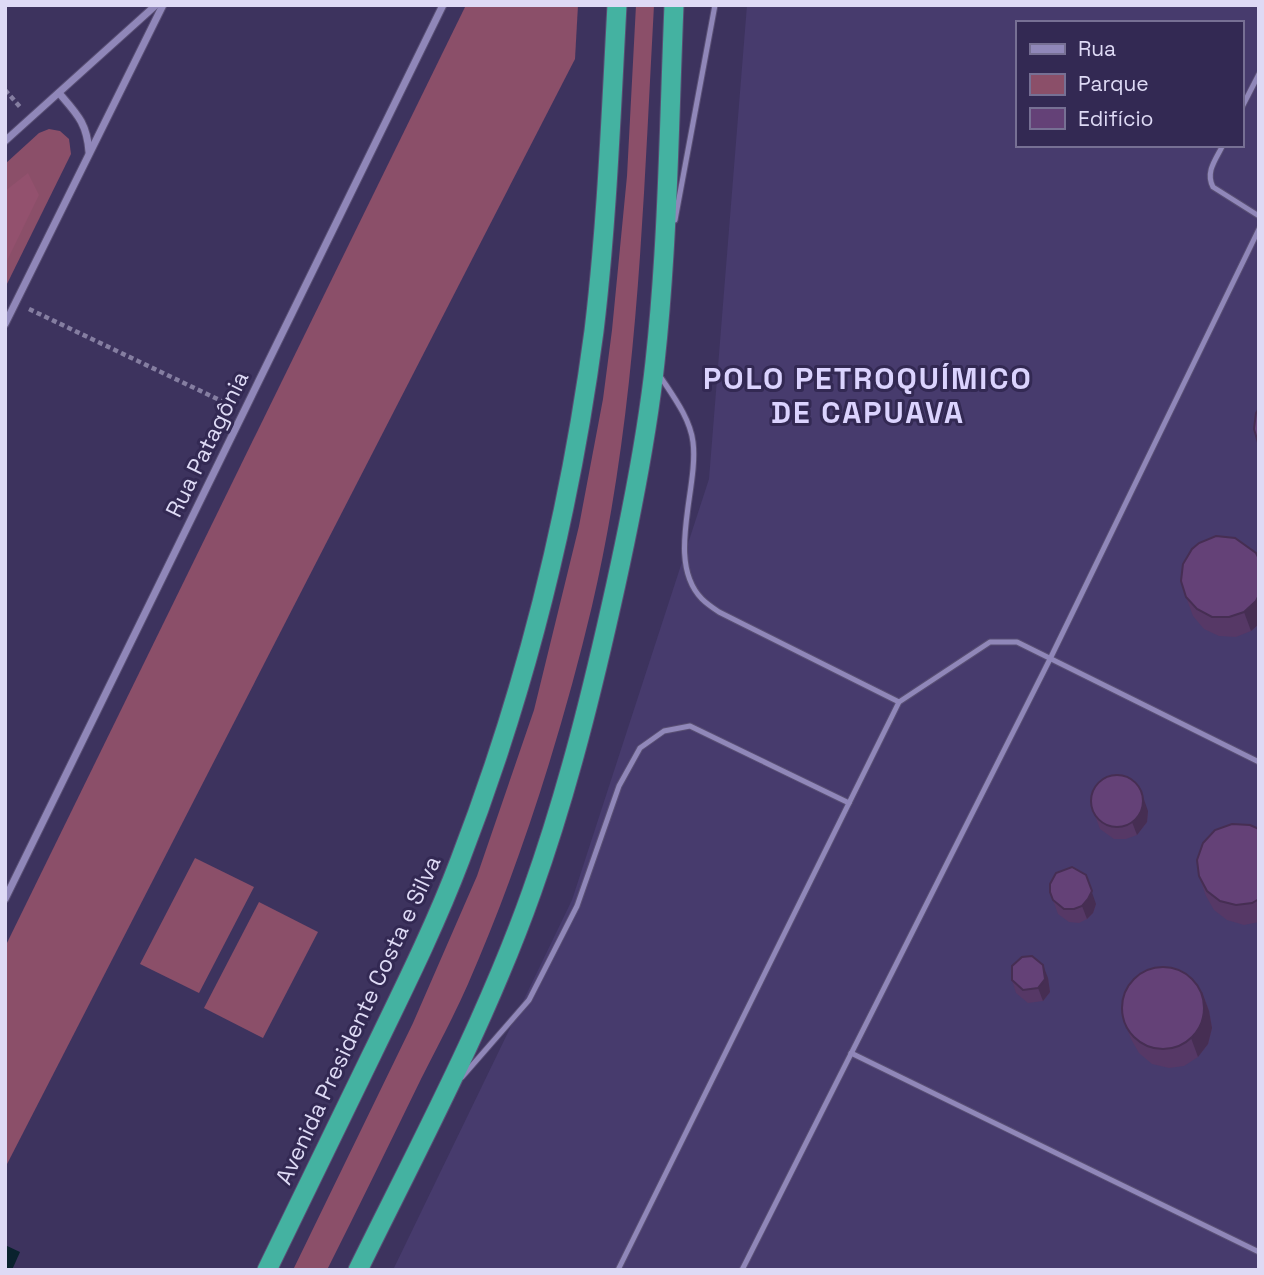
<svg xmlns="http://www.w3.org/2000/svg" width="1264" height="1275" viewBox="0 0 1264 1275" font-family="'Space Grotesk',sans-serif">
  <rect width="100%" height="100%" fill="#3d335e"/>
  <path fill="#473b6d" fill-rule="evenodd" d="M 747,5 L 1259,5 L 1259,1270 L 393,1270 L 572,900 L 709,479 ZM 1017,23 L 1241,23 L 1241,145 L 1017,145 Z"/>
  <g fill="#8b4f69">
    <path d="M 466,5 L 578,5 L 575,59 L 5,1168 L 5,947 Z"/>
    <path d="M 636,5 L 654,5 C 643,205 638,409 592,606 C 562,732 520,865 468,984 C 454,1016 437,1047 421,1079 C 390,1143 359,1206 327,1270 L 293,1270 L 413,1023 L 477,876 L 534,710 L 579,526 L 603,399 L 612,330 L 627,176 Z"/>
    <path d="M 49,129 L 60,131 L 69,139 L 71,154 L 5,288 L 5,164 L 39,133 Z"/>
    <path d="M 195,858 L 254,887 L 199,993 L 140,964 Z"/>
    <path d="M 259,902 L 318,932 L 263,1038 L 204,1008 Z"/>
  </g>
  <path fill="#93516e" d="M 28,173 L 39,195 L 5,265 L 5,191 Z"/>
  <path fill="#0a222e" d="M 5,1245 L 20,1252 L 12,1270 L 5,1270 Z"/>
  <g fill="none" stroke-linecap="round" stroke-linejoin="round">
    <defs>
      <g id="service">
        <path d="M 1241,109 L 1259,74"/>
        <path d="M 1223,145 C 1216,159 1205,172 1213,187 L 1259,216"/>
        <path d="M 675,220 L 715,5"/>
        <path d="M 660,376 C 673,396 690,418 693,442 C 699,488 665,561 702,599 C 707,604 713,608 719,612 L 899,702"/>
        <path d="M 851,1053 L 1259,1252"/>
        <path d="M 462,1077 L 529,1000 L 577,906 L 619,786 L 640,748 L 664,731 L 690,726 L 849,803"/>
        <path d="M 618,1270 L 899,702 L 990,642 L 1017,642 L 1259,762"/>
        <path d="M 742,1270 L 1050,659 L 1259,229"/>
      </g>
      <g id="minor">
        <path d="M 59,93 C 77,114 87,123 89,152"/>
        <path d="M 5,141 L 156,5"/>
        <path d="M 5,324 L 163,5"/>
        <path d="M 5,899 L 443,5"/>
      </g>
      <g id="trunk">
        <path d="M 267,1270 C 302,1198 337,1126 372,1054 C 403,990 435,926 460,860 C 526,689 570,512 594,331 C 607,223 611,114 617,5"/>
        <path d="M 358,1270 C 419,1146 486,1021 532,891 C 568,790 593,688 616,584 C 632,511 647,437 655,362 C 668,244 669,124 674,5"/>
      </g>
    </defs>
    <use href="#service" stroke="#594f74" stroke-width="7"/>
    <use href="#minor" stroke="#594f74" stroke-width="9"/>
    <use href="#trunk" stroke="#594f74" stroke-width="21"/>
    <g stroke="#857ea1" stroke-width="4.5" stroke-dasharray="5 3.5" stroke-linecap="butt">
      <path d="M 5,90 L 21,108"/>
      <path d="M 29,309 L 230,405"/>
    </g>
    <use href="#service" stroke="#9087b9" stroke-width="5"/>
    <use href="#minor" stroke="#9087b9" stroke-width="7"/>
    <use href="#trunk" stroke="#44b2a1" stroke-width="19"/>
  </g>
  <g fill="#563866">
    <path d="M 1259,559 L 1259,624 L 1251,631 L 1236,637 L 1219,636 L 1204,629 L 1193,616 L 1186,597 Z"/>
    <path d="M 1091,805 L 1148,811 L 1147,822 L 1137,835 L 1126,839 L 1114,839 L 1100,829 Z"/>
    <path d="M 1259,829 L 1259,922 L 1244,925 L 1227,920 L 1214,910 L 1206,896 L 1199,876 Z"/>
    <path d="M 1050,892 L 1096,904 L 1093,913 L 1087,919 L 1079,923 L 1069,922 L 1058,914 Z"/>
    <path d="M 1048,978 L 1050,992 L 1043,1001 L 1028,1003 L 1016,993 L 1012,980 Z"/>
    <path d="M 1202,992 L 1209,1011 L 1212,1028 L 1208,1044 L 1198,1057 L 1184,1066 L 1169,1068 L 1152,1064 L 1139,1053 L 1131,1039 L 1124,1020 Z"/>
  </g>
  <g fill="#462e53">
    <path d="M 1259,595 L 1259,624 L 1251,631 L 1244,612 Z"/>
    <path d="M 1140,788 L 1148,811 L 1147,822 L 1137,835 L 1132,822 Z"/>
    <path d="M 1086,875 L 1096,904 L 1093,913 L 1087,919 L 1082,906 Z"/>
    <path d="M 1043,965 L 1048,978 L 1050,992 L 1043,1001 L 1038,988 Z"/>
    <path d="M 1202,992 L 1209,1011 L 1212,1028 L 1208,1044 L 1198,1057 L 1191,1038 Z"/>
  </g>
  <g fill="#644177" stroke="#462e53" stroke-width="2">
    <path d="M 1259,408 L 1259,446 L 1254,429 L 1256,413 Z"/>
    <path d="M 1216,536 L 1235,538 L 1256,553 L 1259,559 L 1259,595 L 1256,601 L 1244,612 L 1229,617 L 1212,617 L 1197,609 L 1186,597 L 1181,581 L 1183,564 L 1192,549 L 1199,543 Z"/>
    <circle cx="1117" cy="801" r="26"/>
    <path d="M 1232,824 L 1250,825 L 1259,829 L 1259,899 L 1252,903 L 1236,905 L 1220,901 L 1207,891 L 1199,876 L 1197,860 L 1203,843 L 1215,830 Z"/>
    <path d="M 1072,867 L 1086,875 L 1092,891 L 1088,899 L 1082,906 L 1074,909 L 1064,909 L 1053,900 L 1050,892 L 1050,884 L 1056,873 Z"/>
    <path d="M 1032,956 L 1043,965 L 1045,979 L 1038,988 L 1023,990 L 1012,980 L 1012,966 L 1022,957 Z"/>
    <circle cx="1163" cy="1008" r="41"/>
  </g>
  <g text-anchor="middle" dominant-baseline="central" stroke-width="6" stroke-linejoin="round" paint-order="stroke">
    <g font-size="23" fill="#dedaf5" stroke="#332953">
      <text transform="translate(207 444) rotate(-64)">Rua Patagônia</text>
      <text transform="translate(358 1020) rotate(-65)">Avenida Presidente Costa e Silva</text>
    </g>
    <g font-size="30" font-weight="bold" letter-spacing="2" fill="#dbd3fe" stroke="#332953">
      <text x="868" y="378">POLO PETROQUÍMICO<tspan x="868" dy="34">DE CAPUAVA</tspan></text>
    </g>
  </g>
  <rect width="1264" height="1275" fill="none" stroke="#dedaf5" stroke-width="14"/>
  <rect x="1016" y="21" width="228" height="126" fill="#332953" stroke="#777094" stroke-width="2"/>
  <rect x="1030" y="44" width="35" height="10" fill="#9087b9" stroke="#777094" stroke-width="2"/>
  <text x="1078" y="56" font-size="21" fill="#dedaf5">Rua</text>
  <rect x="1030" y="74" width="35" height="21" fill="#8b4f69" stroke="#777094" stroke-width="2"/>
  <text x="1078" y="91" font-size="21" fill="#dedaf5">Parque</text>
  <rect x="1030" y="108" width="35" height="21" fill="#644177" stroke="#777094" stroke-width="2"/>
  <text x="1078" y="126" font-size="21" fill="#dedaf5">Edifício</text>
</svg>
